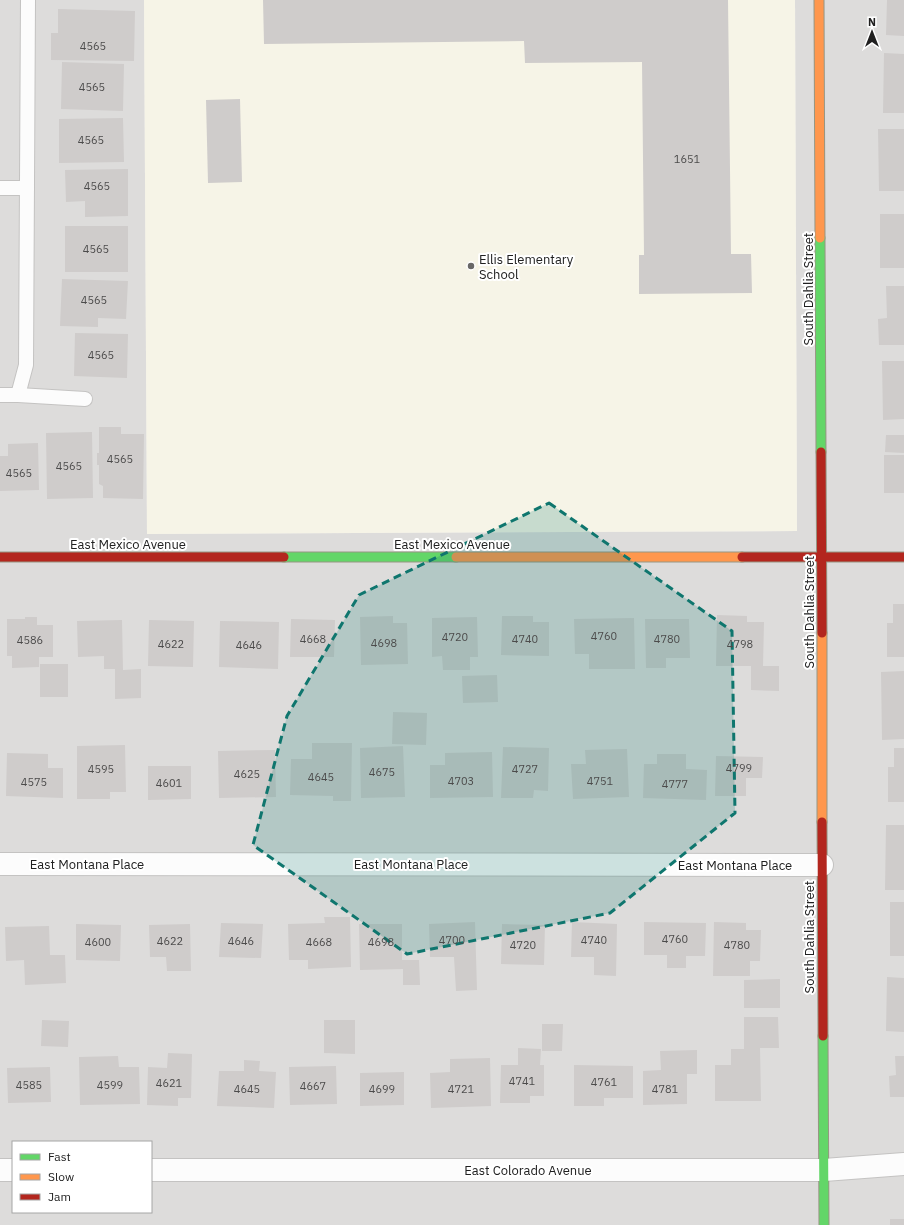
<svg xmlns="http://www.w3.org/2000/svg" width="904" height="1225" viewBox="0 0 904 1225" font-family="'IBM Plex Sans',sans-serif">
  <rect width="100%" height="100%" fill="#eeecea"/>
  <path fill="#dddcdb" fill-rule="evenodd" d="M 0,0 L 144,0 L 147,534 L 797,531 L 795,0 L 904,0 L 904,1225 L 0,1225 ZM 13,1142 L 151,1142 L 151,1212 L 13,1212 Z"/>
  <path fill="#f6f4e7" d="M 144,0 L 795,0 L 797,531 L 147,534 Z"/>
  <g fill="#cfcccb">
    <path d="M 263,0 L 728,0 L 731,254 L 751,254 L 752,293 L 639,294 L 639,255 L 644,255 L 642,62 L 525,63 L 524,41 L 264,44 Z"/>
    <path d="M 887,0 L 904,0 L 904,36 L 886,35 Z"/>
    <path d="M 58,9 L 135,11 L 134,61 L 51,60 L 51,33 L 58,33 Z"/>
    <path d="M 884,53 L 904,54 L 904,113 L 883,113 Z"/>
    <path d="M 62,62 L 124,64 L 123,111 L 61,109 Z"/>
    <path d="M 240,99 L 242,182 L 208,183 L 206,100 Z"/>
    <path d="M 123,118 L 124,162 L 59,163 L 59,119 Z"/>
    <path d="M 878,129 L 904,129 L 904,191 L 879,191 Z"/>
    <path d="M 128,169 L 128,216 L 85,217 L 85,201 L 66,202 L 65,170 Z"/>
    <rect x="880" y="214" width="24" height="54"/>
    <rect x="65" y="226" width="63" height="46"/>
    <path d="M 62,279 L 128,281 L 126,319 L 98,318 L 98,327 L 60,326 Z"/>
    <path d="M 886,286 L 904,286 L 904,345 L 879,345 L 878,319 L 887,318 Z"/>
    <path d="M 75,333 L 128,334 L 127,378 L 74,376 Z"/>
    <path d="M 882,361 L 904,361 L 904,419 L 883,420 Z"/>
    <path d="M 99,427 L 121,427 L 121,434 L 144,434 L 143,499 L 103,498 L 103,486 L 99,484 L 99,465 L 97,465 L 97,453 L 99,453 Z"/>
    <path d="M 92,432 L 93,498 L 47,499 L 46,433 Z"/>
    <path d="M 886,435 L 904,435 L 904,453 L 885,452 Z"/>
    <path d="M 38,443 L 39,490 L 0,491 L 0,456 L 8,456 L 8,444 Z"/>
    <rect x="884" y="455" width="20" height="38"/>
    <path d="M 893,604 L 904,604 L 904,657 L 887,657 L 887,623 L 893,623 Z"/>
    <path d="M 717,615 L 747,616 L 747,622 L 764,622 L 763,666 L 779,666 L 779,691 L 751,690 L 751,666 L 716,666 Z"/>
    <path d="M 393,616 L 393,623 L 407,623 L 408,664 L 361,665 L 360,617 Z"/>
    <path d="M 502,616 L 533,616 L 533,622 L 549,622 L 549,656 L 501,655 Z"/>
    <path d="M 25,617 L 37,617 L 37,625 L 53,625 L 53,657 L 39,657 L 39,667 L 12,668 L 12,656 L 7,656 L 7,619 L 25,619 Z"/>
    <path d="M 477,617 L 478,657 L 470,657 L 470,670 L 443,670 L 442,656 L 432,657 L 432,618 Z"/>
    <path d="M 634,618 L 635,669 L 589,669 L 589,654 L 575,654 L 574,619 Z"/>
    <path d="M 291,619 L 335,620 L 334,657 L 290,657 Z"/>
    <path d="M 645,619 L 689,619 L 690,658 L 666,658 L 666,668 L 646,668 Z"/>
    <path d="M 122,620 L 123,670 L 141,669 L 141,698 L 115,699 L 115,669 L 104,669 L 104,656 L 78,657 L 77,621 Z"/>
    <path d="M 149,620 L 194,621 L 193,667 L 148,666 Z"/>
    <path d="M 220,621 L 279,622 L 278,669 L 219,667 Z"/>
    <rect x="40" y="664" width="28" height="33"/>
    <path d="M 904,671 L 904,739 L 882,740 L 881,672 Z"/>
    <path d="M 497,675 L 498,702 L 463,703 L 462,676 Z"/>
    <path d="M 393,712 L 427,713 L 426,745 L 392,744 Z"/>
    <path d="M 312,743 L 352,743 L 351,801 L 333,801 L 333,796 L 290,795 L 291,759 L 312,759 Z"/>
    <path d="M 125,745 L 126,792 L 110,792 L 110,799 L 77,799 L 77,746 Z"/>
    <path d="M 403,746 L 405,797 L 361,798 L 360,748 Z"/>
    <path d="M 503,747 L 549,748 L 548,791 L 534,790 L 533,798 L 501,798 Z"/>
    <path d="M 894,748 L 904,748 L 904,802 L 888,802 L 888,767 L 894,767 Z"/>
    <path d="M 627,749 L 629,797 L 573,799 L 571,764 L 586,764 L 585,750 Z"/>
    <path d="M 275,750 L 276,797 L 219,798 L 218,751 Z"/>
    <path d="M 492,752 L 493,797 L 430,798 L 430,765 L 445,765 L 445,753 Z"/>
    <path d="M 7,753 L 48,754 L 48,768 L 63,768 L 63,798 L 6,796 Z"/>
    <path d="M 657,754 L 686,754 L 686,769 L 707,770 L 706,800 L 643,798 L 644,764 L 657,764 Z"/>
    <path d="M 716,756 L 763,757 L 762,778 L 746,778 L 746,796 L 715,796 Z"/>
    <path d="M 148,766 L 191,766 L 191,799 L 148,800 Z"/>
    <path d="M 886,825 L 904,825 L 904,890 L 885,890 Z"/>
    <rect x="890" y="902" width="14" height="54"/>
    <path d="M 324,917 L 350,917 L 351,967 L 308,969 L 308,960 L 289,960 L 288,924 L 325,923 Z"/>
    <path d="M 475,922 L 477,990 L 456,991 L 454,957 L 430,957 L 429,924 Z"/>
    <path d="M 572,922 L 617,924 L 616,976 L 594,975 L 594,957 L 571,957 Z"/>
    <path d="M 644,922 L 706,923 L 705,956 L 686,956 L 686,968 L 667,968 L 667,955 L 644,955 Z"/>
    <path d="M 714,922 L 746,923 L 746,930 L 761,930 L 760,961 L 750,961 L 750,976 L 713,976 Z"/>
    <path d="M 221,923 L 263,924 L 261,958 L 219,957 Z"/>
    <path d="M 76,924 L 121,925 L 120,961 L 76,960 Z"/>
    <path d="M 190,924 L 191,971 L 167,971 L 166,957 L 150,957 L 149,925 Z"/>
    <path d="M 359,924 L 402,924 L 402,960 L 419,960 L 420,985 L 403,985 L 403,969 L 360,970 Z"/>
    <path d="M 502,924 L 545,925 L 544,965 L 501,964 Z"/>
    <path d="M 49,926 L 50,955 L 65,955 L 66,983 L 25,985 L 24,960 L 6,961 L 5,927 Z"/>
    <path d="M 887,977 L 904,978 L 904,1032 L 886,1031 Z"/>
    <path d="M 780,979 L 780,1008 L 744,1008 L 744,980 Z"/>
    <path d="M 744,1017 L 778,1017 L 779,1048 L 760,1048 L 761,1101 L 715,1101 L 715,1065 L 731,1065 L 731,1049 L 744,1049 Z"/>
    <path d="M 42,1020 L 69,1021 L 68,1047 L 41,1046 Z"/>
    <path d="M 324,1020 L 355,1020 L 355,1054 L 324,1053 Z"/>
    <path d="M 542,1024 L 563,1024 L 562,1051 L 542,1051 Z"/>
    <path d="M 518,1048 L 541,1049 L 540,1065 L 544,1065 L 544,1096 L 530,1096 L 530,1103 L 500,1103 L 501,1065 L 518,1065 Z"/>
    <path d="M 697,1050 L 697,1074 L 687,1074 L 687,1104 L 643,1105 L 643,1071 L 661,1070 L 660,1051 Z"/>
    <path d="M 168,1053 L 192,1054 L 191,1098 L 178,1098 L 178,1106 L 147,1105 L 148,1067 L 167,1068 Z"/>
    <path d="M 118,1056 L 119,1067 L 139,1067 L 140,1104 L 80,1105 L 79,1057 Z"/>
    <path d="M 895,1056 L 904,1056 L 904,1097 L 890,1097 L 889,1076 L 896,1075 Z"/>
    <path d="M 490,1058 L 491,1106 L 431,1108 L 430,1073 L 450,1072 L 450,1059 Z"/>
    <path d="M 244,1060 L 260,1061 L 259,1071 L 276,1072 L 274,1108 L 217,1106 L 219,1071 L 244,1071 Z"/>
    <path d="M 574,1065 L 633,1066 L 633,1098 L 604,1098 L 604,1106 L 574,1106 Z"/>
    <path d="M 336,1066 L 337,1104 L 290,1105 L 289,1067 Z"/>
    <path d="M 50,1067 L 51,1102 L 8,1103 L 7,1068 Z"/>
    <path d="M 404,1072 L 404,1105 L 360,1106 L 360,1073 Z"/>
    <rect x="890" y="1219" width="14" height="6"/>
  </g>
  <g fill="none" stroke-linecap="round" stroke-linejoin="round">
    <defs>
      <g id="lane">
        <path d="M 0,188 L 27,188"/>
        <path d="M 0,395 L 18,395 L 26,365 L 28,0"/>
        <path d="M 18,395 L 85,399"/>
      </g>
      <g id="street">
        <path d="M 0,864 L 822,865"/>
        <path d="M 0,1170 L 13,1170"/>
        <path d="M 151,1170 L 824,1170 L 904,1164"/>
      </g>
      <g id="fast">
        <path d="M 820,238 L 821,452"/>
        <path d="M 284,557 L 456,557"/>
        <path d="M 823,1036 L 824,1225"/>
      </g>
      <g id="slow">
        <path d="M 819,0 L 820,238"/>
        <path d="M 456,557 L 742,557"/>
        <path d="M 822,633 L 822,822"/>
      </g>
      <g id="jam">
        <path d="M 821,452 L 822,633"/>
        <path d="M 0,557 L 284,557"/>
        <path d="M 742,557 L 904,557"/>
        <path d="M 822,822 L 823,1036"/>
      </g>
    </defs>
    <use href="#lane" stroke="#c4c3c2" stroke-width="16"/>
    <use href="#street" stroke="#c4c3c2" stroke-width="24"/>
    <use href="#fast" stroke="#979683" stroke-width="11"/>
    <use href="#slow" stroke="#979683" stroke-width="11"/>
    <use href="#jam" stroke="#979683" stroke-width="11"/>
    <use href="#lane" stroke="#fcfcfc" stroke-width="14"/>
    <use href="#street" stroke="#fcfcfc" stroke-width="22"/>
    <use href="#fast" stroke="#63d668" stroke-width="9"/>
    <use href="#slow" stroke="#ff974d" stroke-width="9"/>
    <use href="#jam" stroke="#b3261e" stroke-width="9"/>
  </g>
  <path fill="#0f766e" fill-opacity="0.2" stroke="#0f766e" stroke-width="3" stroke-dasharray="8 5" stroke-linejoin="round" d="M 549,503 L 732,631 L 735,813 L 610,913 L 407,954 L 253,845 L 287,716 L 359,595 Z"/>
  <circle fill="#686767" stroke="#fff" stroke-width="1.5" cx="471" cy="266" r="4"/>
  <g text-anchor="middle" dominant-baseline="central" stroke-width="4" stroke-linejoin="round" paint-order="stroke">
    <g font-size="11" fill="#4c4b4b">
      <text x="93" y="46">4565</text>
      <text x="92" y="87">4565</text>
      <text x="91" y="140">4565</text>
      <text x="687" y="159">1651</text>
      <text x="97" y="186">4565</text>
      <text x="96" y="249">4565</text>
      <text x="94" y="300">4565</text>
      <text x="101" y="355">4565</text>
      <text x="120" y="459">4565</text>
      <text x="69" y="466">4565</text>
      <text x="19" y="473">4565</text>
      <text x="604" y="636">4760</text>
      <text x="455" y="637">4720</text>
      <text x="313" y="639">4668</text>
      <text x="525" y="639">4740</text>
      <text x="667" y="639">4780</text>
      <text x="30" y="640">4586</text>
      <text x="384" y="643">4698</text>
      <text x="171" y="644">4622</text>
      <text x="740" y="644">4798</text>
      <text x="249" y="645">4646</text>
      <text x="739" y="768">4799</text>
      <text x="101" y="769">4595</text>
      <text x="525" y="769">4727</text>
      <text x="382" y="772">4675</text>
      <text x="247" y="774">4625</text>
      <text x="321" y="777">4645</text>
      <text x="461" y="781">4703</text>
      <text x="600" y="781">4751</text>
      <text x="34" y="782">4575</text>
      <text x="169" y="783">4601</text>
      <text x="675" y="784">4777</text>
      <text x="675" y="939">4760</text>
      <text x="452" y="940">4700</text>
      <text x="594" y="940">4740</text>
      <text x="170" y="941">4622</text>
      <text x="241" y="941">4646</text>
      <text x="98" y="942">4600</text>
      <text x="319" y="942">4668</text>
      <text x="381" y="942">4698</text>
      <text x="523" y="945">4720</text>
      <text x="737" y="945">4780</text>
      <text x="522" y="1081">4741</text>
      <text x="604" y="1082">4761</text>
      <text x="169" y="1083">4621</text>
      <text x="29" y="1085">4585</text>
      <text x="110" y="1085">4599</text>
      <text x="313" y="1086">4667</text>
      <text x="247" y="1089">4645</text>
      <text x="382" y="1089">4699</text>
      <text x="461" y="1089">4721</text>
      <text x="665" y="1089">4781</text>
    </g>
    <g font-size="13" fill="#202020" stroke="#fff" text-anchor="start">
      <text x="479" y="259">Ellis Elementary<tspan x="479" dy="15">School</tspan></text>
    </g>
    <g font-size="13" fill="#202020" stroke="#fff">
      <text transform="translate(808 289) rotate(-90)">South Dahlia Street</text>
      <text x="128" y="544">East Mexico Avenue</text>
      <text x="452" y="544">East Mexico Avenue</text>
      <text transform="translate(809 612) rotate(-90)">South Dahlia Street</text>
      <text x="87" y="864">East Montana Place</text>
      <text x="411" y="864">East Montana Place</text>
      <text x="735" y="865">East Montana Place</text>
      <text transform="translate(809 937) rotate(-90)">South Dahlia Street</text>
      <text x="528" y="1170">East Colorado Avenue</text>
    </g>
  </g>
  <rect x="12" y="1141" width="140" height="72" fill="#ffffff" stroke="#a6a6a6"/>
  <rect x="20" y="1154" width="20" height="6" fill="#63d668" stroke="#a6a6a6"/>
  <text x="48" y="1161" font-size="12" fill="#202020">Fast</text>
  <rect x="20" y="1174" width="20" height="6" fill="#ff974d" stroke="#a6a6a6"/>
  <text x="48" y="1181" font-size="12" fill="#202020">Slow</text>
  <rect x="20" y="1194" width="20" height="6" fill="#b3261e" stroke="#a6a6a6"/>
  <text x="48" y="1201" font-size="12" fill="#202020">Jam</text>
  <g transform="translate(872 32)" stroke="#ffffff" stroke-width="3" paint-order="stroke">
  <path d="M0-3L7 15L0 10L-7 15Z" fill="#202020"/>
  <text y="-6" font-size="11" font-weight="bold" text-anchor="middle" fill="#202020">N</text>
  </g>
</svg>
